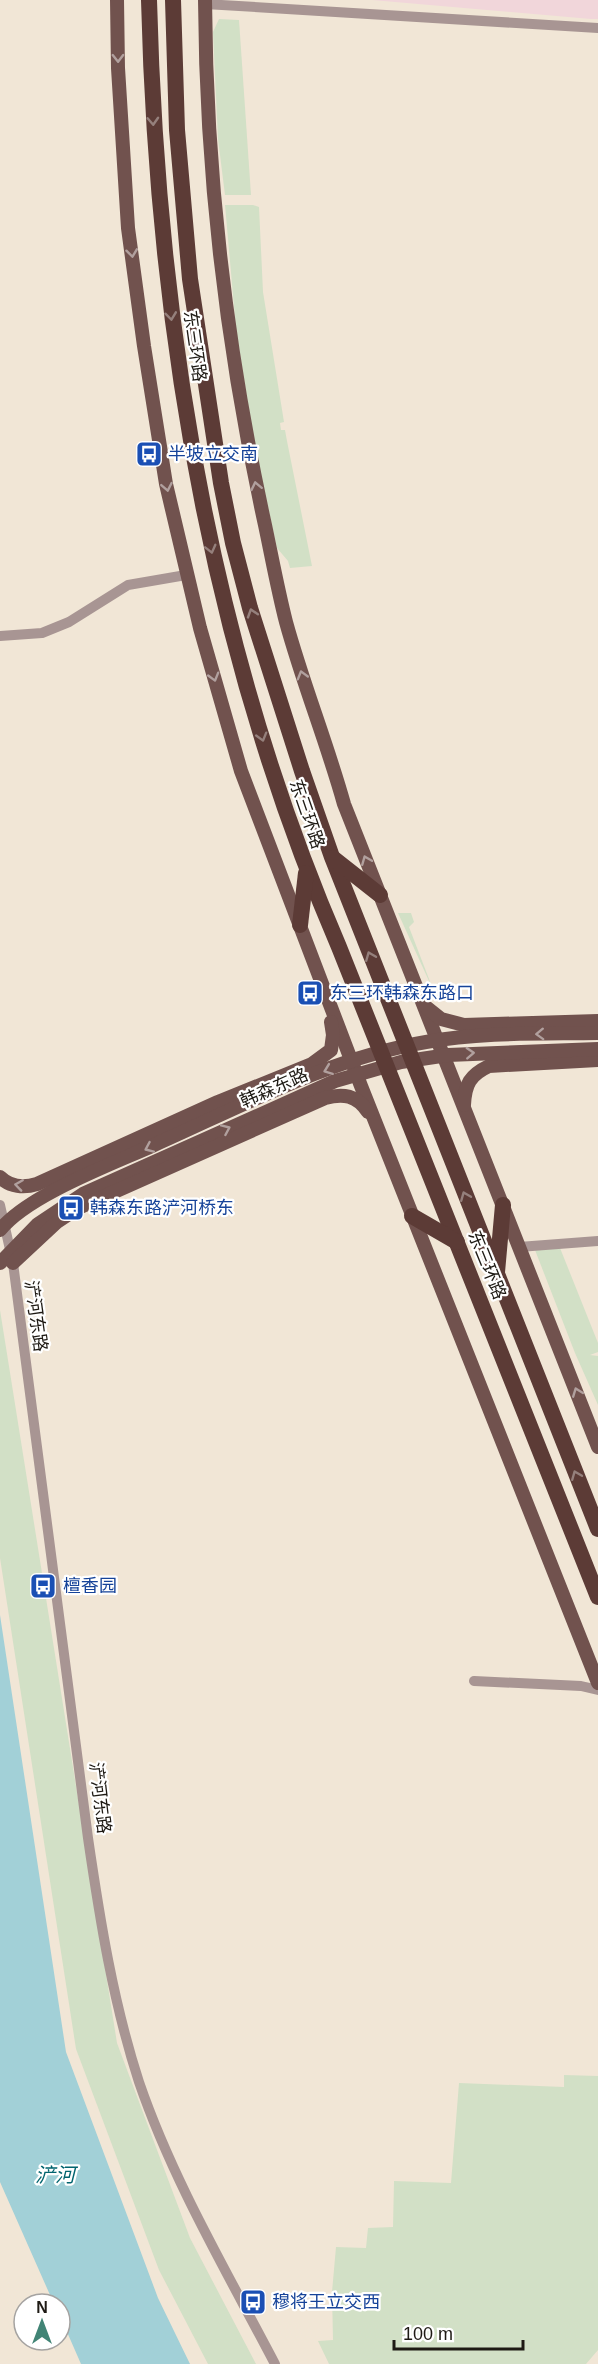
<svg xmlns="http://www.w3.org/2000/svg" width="598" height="2364" viewBox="0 0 598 2364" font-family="Arial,'Noto Sans SC',sans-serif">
  <rect width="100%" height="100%" fill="#f1e6d6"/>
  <path fill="#f1d6da" d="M 372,0 L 598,0 L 598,19 L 591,19 Z"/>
  <g fill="#d2e0c6">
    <path d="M 219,19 L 239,20 L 251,195 L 225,195 L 218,139 L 213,32 Z"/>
    <path d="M 225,205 L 253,205 L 259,207 L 263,292 L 284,422 L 280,423 L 281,430 L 285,430 L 287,441 L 312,566 L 290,568 L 288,561 L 277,548 L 255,448 L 236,329 Z"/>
    <path d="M 398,913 L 411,913 L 414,922 L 409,927 L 434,992 Z"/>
    <path d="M 560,1248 L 598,1343 L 598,1352 L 590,1355 L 598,1356 L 598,1405 L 575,1353 L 535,1250 Z"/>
    <path d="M 0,1310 L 117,2043 L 190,2238 L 256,2364 L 208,2364 L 159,2270 L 76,2049 L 0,1558 Z"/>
    <path d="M 564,2075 L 598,2076 L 598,2350 L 586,2364 L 329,2364 L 318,2341 L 333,2340 L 332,2292 L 336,2247 L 366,2248 L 368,2228 L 393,2227 L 394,2181 L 451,2183 L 459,2083 L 564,2087 Z"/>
  </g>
  <path fill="#a2d0d7" d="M 0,1615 L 66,2052 L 158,2298 L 190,2364 L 81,2364 L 60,2316 L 60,2304 L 54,2304 L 0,2182 Z"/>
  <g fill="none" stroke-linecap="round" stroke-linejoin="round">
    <g stroke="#a89593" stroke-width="10">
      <path d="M 205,4 L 598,28"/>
      <path d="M 0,636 L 42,633 L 69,622 L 128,585 L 186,575"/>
      <path d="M 0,1205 L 13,1263 L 88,1838 C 100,1920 113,2002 139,2082 C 173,2181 227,2272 275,2364"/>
      <path d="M 519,1247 L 598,1241"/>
      <path d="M 474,1681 L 581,1686 L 598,1690"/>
    </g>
    <g stroke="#71524e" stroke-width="14">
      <path d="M 117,0 L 118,68 L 128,228 L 144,346 L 166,484 L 200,628 L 241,771 L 361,1086 L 598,1683"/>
      <path d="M 205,0 C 206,177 227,352 265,525 C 272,558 278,591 286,622 C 303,684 327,743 344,804 L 598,1447"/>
      <path d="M 426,1007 L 441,1019 L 464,1025 L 598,1021"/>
      <path d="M 464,1105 C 465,1084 470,1075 489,1066 L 598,1060"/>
      <path d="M 0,1177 C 10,1187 24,1188 37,1184 L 218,1102 L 312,1064 L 331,1050 L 333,1035 L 331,1022"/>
      <path d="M 0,1230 C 28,1195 112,1164 154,1145 C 242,1106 330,1058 426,1042 C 482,1032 541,1034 598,1033"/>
      <path d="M 0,1263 L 38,1224 L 83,1194 L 335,1081 L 401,1062 L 448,1055 L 598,1049"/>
      <path d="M 13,1263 L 57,1222 L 78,1208 L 325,1098 C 343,1093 357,1095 368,1112"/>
    </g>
    <g stroke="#5c3b36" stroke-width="16">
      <path d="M 149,0 C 157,323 210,648 339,947 L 598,1597"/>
      <path d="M 173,0 L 177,130 L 190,279 L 221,483 L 233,543 L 250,608 L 302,771 L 332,857 L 598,1529"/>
      <path d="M 333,858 L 380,895"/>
      <path d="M 300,925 L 306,873"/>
      <path d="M 412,1216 L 457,1242"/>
      <path d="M 497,1272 L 503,1205"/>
    </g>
  </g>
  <defs><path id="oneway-chevron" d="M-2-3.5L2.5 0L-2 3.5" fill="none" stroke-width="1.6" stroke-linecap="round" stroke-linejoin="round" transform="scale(1.5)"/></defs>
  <g stroke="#b1a09e">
    <use href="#oneway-chevron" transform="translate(118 58) rotate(89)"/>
    <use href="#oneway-chevron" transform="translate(132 253) rotate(83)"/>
    <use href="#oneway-chevron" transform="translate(256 486) rotate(-102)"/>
    <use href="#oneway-chevron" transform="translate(167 487) rotate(79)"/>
    <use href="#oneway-chevron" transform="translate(302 675) rotate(-106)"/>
    <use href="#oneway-chevron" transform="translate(214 677) rotate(74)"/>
    <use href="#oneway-chevron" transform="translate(366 860) rotate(-112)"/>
    <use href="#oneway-chevron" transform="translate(540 1034) rotate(178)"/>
    <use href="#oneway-chevron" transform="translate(470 1053) rotate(-3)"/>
    <use href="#oneway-chevron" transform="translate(328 1070) rotate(159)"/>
    <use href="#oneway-chevron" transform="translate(226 1129) rotate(-24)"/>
    <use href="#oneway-chevron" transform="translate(149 1148) rotate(156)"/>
    <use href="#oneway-chevron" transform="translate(19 1185) rotate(-172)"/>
    <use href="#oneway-chevron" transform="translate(577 1392) rotate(-111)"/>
  </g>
  <g stroke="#95807c">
    <use href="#oneway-chevron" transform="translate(153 121) rotate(87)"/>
    <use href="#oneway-chevron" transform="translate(171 316) rotate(83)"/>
    <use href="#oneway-chevron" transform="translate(211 549) rotate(76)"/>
    <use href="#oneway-chevron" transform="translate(252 613) rotate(-108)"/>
    <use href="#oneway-chevron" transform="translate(262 737) rotate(74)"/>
    <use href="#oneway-chevron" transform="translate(370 956) rotate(-112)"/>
    <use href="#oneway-chevron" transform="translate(465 1196) rotate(-112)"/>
    <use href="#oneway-chevron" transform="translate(576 1475) rotate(-112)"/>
  </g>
  <defs>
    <symbol id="bus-square" viewBox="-11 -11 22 22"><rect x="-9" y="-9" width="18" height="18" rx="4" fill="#1a4fb4" stroke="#fff"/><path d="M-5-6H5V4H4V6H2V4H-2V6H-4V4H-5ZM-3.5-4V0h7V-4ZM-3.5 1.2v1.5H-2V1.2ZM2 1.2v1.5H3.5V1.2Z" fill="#fff"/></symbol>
  </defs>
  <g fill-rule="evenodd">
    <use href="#bus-square" x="134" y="439" width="30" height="30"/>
    <use href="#bus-square" x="295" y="978" width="30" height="30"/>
    <use href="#bus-square" x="56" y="1193" width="30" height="30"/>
    <use href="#bus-square" x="28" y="1571" width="30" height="30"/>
    <use href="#bus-square" x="238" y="2287" width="30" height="30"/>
  </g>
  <g text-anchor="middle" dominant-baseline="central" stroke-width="4.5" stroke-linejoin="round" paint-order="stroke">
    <g font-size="18" fill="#1e1a14" stroke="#fff">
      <text transform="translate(195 346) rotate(82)">东三环路</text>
      <text transform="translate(307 814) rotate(71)">东三环路</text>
      <text transform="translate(274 1088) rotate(-24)">韩森东路</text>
      <text transform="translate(487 1265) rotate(68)">东三环路</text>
      <text transform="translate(36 1316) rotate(82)">浐河东路</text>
      <text transform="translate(100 1798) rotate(83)">浐河东路</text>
    </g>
    <g font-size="18" fill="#164399" stroke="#fff" text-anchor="start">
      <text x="168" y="454">半坡立交南</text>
      <text x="330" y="993">东三环韩森东路口</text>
      <text x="90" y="1208">韩森东路浐河桥东</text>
      <text x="63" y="1586">檀香园</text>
      <text x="272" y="2302">穆将王立交西</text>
    </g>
    <g font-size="20" font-style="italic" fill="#00636e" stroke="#fff">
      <text x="55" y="2175">浐河</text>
    </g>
  </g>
  <g transform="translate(42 2322)"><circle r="28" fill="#ffffff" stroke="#a5a3a1" stroke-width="1.5"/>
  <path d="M0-4.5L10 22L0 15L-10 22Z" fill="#418475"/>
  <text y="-9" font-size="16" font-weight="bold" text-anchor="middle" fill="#1e1a14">N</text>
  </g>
  <path d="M394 2340v9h129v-9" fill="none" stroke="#1e1a14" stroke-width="3"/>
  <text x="403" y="2340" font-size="18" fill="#1e1a14" stroke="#ffffff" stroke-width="4.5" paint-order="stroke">100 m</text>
</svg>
